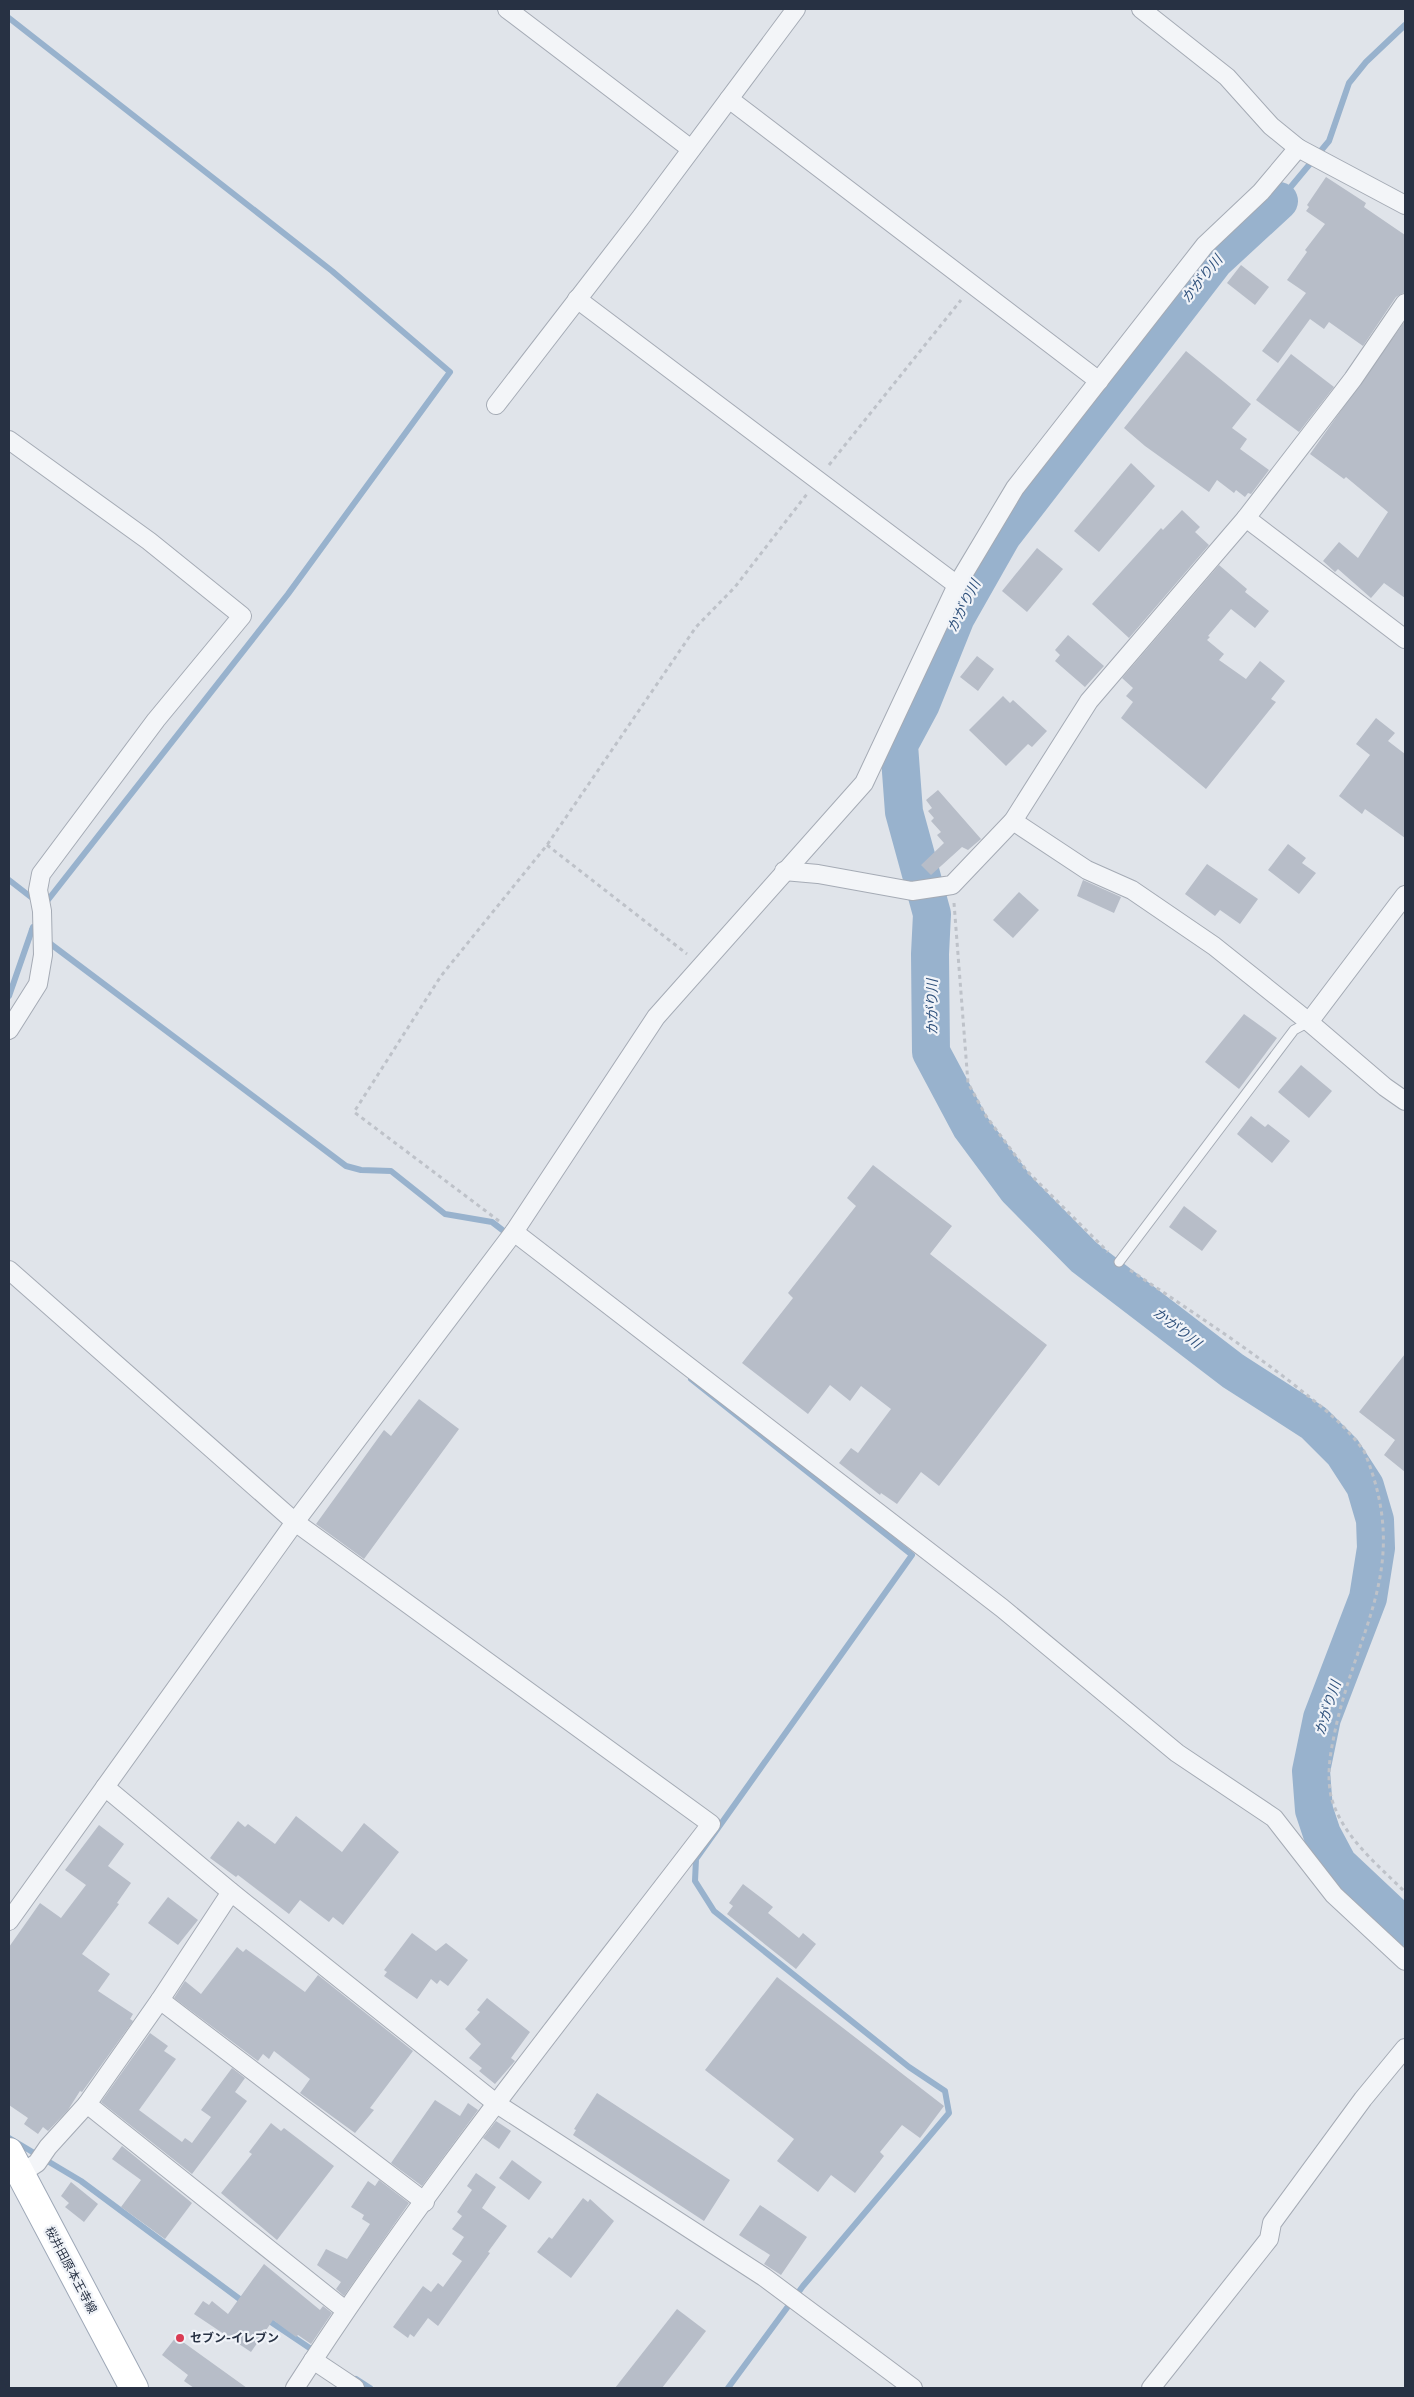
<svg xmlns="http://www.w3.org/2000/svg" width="1414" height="2397" viewBox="0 0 1414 2397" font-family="Figtree,'Noto Sans JP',sans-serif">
  <rect width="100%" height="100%" fill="#e0e4ea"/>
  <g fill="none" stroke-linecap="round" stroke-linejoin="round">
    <g stroke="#98b2cd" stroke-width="6">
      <path d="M 9,18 L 332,271 L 450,372 L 288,594 L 44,905"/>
      <path d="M 1279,201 L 1329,141 L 1349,83 L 1366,62 L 1405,25"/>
      <path d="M 9,880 L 36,901"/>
      <path d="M 32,930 L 346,1166 L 361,1170 L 391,1171 L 445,1214 L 492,1222 L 509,1235"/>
      <path d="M 9,996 L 33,927"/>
      <path d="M 691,1379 L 912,1555 L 696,1859 L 695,1881 L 714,1911 L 909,2067 L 945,2091 L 949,2113 L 803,2286 L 728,2388"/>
      <path d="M 9,2138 L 81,2181 L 245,2303"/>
      <path d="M 265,2318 L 317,2353"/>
      <path d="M 356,2379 L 370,2388"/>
    </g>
    <path stroke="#98b2cd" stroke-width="38" d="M 1279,201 L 1215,260 L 1002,536 L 956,617 L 921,704 L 899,745 L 904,812 L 932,914 L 930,954 L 931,1052 L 971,1127 L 1017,1189 L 1084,1257 L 1233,1371 L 1314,1423 L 1343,1452 L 1365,1486 L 1375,1520 L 1376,1548 L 1368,1598 L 1322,1718 L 1311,1771 L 1314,1810 L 1322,1834 L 1338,1864 L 1405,1927"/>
  </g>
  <g fill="#b7bdc8">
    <path d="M 1326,177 L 1366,203 L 1364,207 L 1405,235 L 1405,292 L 1396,297 L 1363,346 L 1329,322 L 1324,329 L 1310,319 L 1278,363 L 1262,351 L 1306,293 L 1287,280 L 1307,252 L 1305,250 L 1325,224 L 1306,211 L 1309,207 L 1307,205 Z"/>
    <path d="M 1241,265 L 1269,287 L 1255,305 L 1227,283 Z"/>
    <path d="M 1405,321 L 1405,598 L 1384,583 L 1371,598 L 1338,569 L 1335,572 L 1323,561 L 1339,542 L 1358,558 L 1388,512 L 1346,477 L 1344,479 L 1310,454 Z"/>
    <path d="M 1186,351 L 1251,404 L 1232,428 L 1247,439 L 1240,449 L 1269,470 L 1251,494 L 1248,493 L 1245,497 L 1236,490 L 1234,493 L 1217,480 L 1209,492 L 1145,446 L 1124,428 Z"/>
    <path d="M 1291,354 L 1334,387 L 1299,432 L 1256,400 Z"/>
    <path d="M 1131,463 L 1155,486 L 1099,552 L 1074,531 Z"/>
    <path d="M 1182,510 L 1200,527 L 1195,532 L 1209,545 L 1129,638 L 1092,604 L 1161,528 L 1163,530 Z"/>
    <path d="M 1037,548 L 1063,569 L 1027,612 L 1002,591 Z"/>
    <path d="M 1219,565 L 1247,589 L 1245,592 L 1269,611 L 1255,628 L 1231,609 L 1208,636 L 1210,637 L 1207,640 L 1224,654 L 1219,660 L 1246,679 L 1260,661 L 1285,681 L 1271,699 L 1276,702 L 1206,789 L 1121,718 L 1133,702 L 1126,696 L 1133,688 L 1122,678 Z"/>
    <path d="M 1068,635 L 1104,666 L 1085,687 L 1055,661 L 1060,655 L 1055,650 Z"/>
    <path d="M 977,656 L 994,669 L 978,691 L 960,677 Z"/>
    <path d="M 1003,696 L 1010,703 L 1013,700 L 1047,731 L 1032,747 L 1028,744 L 1006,766 L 969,730 Z"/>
    <path d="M 1376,718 L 1395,733 L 1388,741 L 1405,754 L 1405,838 L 1365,809 L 1362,814 L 1339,796 L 1370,755 L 1356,744 Z"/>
    <path d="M 938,790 L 981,839 L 968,850 L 962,847 L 931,875 L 921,865 L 944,843 L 937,835 L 941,832 L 931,821 L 934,818 L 928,811 L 932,808 L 926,800 Z"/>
    <path d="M 1288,844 L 1306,858 L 1302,863 L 1316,873 L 1299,894 L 1268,870 Z"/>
    <path d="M 1207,864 L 1258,899 L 1240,924 L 1220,910 L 1215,916 L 1185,894 Z"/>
    <path d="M 1083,880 L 1121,897 L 1114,913 L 1077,896 Z"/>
    <path d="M 1019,892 L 1039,910 L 1013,938 L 993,920 Z"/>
    <path d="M 1244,1014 L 1277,1038 L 1239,1089 L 1205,1062 Z"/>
    <path d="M 1301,1065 L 1332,1091 L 1309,1118 L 1278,1092 Z"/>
    <path d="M 1251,1116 L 1265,1127 L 1268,1124 L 1290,1141 L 1272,1163 L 1237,1134 Z"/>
    <path d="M 873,1165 L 952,1226 L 930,1254 L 1047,1345 L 939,1486 L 921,1472 L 897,1504 L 881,1493 L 880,1495 L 839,1463 L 851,1448 L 858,1453 L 891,1409 L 861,1386 L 850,1401 L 830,1385 L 808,1414 L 742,1363 L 793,1298 L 788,1293 L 856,1206 L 847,1198 Z"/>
    <path d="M 1184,1206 L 1217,1231 L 1202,1251 L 1169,1227 Z"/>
    <path d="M 1405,1354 L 1405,1472 L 1384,1455 L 1395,1440 L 1359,1412 Z"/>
    <path d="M 419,1399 L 459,1429 L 364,1559 L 316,1524 L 384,1430 L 391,1436 Z"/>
    <path d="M 296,1816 L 342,1852 L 364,1823 L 399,1852 L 343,1925 L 333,1917 L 329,1922 L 300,1900 L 289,1914 L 238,1875 L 236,1877 L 210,1858 L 238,1821 L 245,1827 L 248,1824 L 275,1844 Z"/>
    <path d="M 99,1825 L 124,1844 L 108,1866 L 131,1883 L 117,1903 L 119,1904 L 82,1954 L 110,1974 L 98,1991 L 133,2014 L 130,2019 L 133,2021 L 82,2092 L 80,2091 L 68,2110 L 48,2131 L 43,2127 L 38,2134 L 24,2124 L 28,2118 L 9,2105 L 9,1947 L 40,1903 L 61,1918 L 86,1885 L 65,1870 Z"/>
    <path d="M 743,1884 L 773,1907 L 768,1913 L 799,1938 L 803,1933 L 816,1944 L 796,1969 L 727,1914 L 733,1906 L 729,1903 Z"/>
    <path d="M 168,1897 L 198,1920 L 178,1945 L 148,1923 Z"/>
    <path d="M 412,1933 L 436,1951 L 446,1943 L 468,1960 L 448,1986 L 440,1980 L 437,1984 L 431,1979 L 417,1999 L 384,1976 L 387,1972 L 384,1970 Z"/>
    <path d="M 237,1947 L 243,1952 L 246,1949 L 305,1992 L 318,1975 L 413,2051 L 370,2108 L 374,2110 L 355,2133 L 300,2093 L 310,2079 L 274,2051 L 269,2059 L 263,2054 L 258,2061 L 174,1998 L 185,1981 L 201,1994 Z"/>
    <path d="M 777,1977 L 944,2106 L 920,2138 L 902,2125 L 880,2152 L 884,2156 L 855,2193 L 831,2175 L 818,2192 L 777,2161 L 794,2139 L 705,2070 Z"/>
    <path d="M 487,1998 L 530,2032 L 511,2058 L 515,2061 L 495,2084 L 479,2071 L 482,2068 L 469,2058 L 481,2044 L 465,2029 L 480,2012 L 477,2010 Z"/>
    <path d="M 150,2033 L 168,2046 L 164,2051 L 176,2059 L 139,2110 L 182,2142 L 185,2138 L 192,2143 L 211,2117 L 201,2110 L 232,2068 L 245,2078 L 235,2092 L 247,2101 L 192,2174 L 101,2102 Z"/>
    <path d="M 597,2093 L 730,2180 L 704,2221 L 573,2135 L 576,2130 L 574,2129 Z"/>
    <path d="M 435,2100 L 460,2116 L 468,2103 L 478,2110 L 422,2186 L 391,2163 Z"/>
    <path d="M 496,2121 L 511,2131 L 499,2149 L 483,2138 Z"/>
    <path d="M 271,2123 L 281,2131 L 284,2128 L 334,2166 L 277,2240 L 221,2193 L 252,2154 L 249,2152 Z"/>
    <path d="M 122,2146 L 192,2203 L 165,2239 L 121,2207 L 141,2180 L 112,2159 Z"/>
    <path d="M 512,2160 L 542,2182 L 529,2200 L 499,2178 Z"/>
    <path d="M 476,2173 L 496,2187 L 482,2208 L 507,2226 L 488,2252 L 490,2253 L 438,2326 L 428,2318 L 414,2337 L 410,2334 L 408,2338 L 393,2327 L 423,2286 L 431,2292 L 438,2283 L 443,2287 L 462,2261 L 452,2254 L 464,2237 L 452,2229 L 462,2216 L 457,2212 L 472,2190 L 467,2186 Z"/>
    <path d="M 379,2180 L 409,2203 L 344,2296 L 336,2289 L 341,2282 L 317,2265 L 326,2249 L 347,2259 L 370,2224 L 362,2219 L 364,2215 L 351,2207 L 368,2181 L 375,2186 Z"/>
    <path d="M 71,2182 L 98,2204 L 84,2222 L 65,2207 L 69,2203 L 61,2196 Z"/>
    <path d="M 583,2198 L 588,2202 L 590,2199 L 614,2221 L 571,2278 L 537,2252 L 549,2237 L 552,2239 Z"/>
    <path d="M 760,2205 L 807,2237 L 781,2275 L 764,2264 L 770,2255 L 739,2235 Z"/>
    <path d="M 264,2264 L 320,2310 L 323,2306 L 332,2313 L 311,2344 L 298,2335 L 296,2337 L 273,2320 L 251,2352 L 194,2314 L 203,2301 L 209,2305 L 212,2301 L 228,2314 Z"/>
    <path d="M 677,2309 L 706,2331 L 662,2388 L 615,2388 Z"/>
    <path d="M 176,2337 L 247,2388 L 194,2388 L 184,2381 L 188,2375 L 162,2355 Z"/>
  </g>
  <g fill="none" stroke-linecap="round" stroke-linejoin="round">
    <defs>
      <path id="service" d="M 1119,1262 L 1294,1030 L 1309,1022"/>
      <g id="minor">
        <path d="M 507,9 L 691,149"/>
        <path d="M 1141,9 L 1227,77 L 1271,126 L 1298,148 L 1405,205"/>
        <path d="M 729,99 L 1099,381"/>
        <path d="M 577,299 L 957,585"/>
        <path d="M 496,405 L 641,217 L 796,9"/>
        <path d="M 9,440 L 149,541 L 242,616 L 156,720 L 41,874 L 38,890 L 42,911 L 43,955 L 38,984 L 9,1030"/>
        <path d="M 1246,518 L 1405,639"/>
        <path d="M 1013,821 L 1087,870 L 1132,890 L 1214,946 L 1309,1022 L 1385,1087 L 1405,1101"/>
        <path d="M 784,871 L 818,874 L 912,891 L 952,885 L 1013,821 L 1089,701 L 1246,518 L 1353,379 L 1405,303"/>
        <path d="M 1309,1022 L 1405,895"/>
        <path d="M 514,1232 L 1002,1608 L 1177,1753 L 1274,1818 L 1334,1895 L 1405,1961"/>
        <path d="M 9,1270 L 295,1522 L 711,1824 C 569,2010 421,2192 295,2388"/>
        <path d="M 105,1787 L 231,1892 L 497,2104 L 764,2277 L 913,2388"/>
        <path d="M 231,1892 L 160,2000 L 87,2104 L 345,2310"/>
        <path d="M 9,1921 L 295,1522 L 514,1232 L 656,1017 L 864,783 L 957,585 L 1015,488 L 1205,245 L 1261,192 L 1298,148"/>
        <path d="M 160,2000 L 425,2202"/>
        <path d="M 20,2174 L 37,2163 L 48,2147 L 87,2104"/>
        <path d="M 313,2360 L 355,2388"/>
        <path d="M 1151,2388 L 1269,2239 L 1272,2223 L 1363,2099 L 1405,2048"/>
      </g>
      <path id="primary" d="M 9,2152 L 134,2388"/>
    </defs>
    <use href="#service" stroke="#a5abb5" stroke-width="11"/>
    <use href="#minor" stroke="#a5abb5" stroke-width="20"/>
    <use href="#primary" stroke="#9ea8b7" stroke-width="30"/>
    <g stroke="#bec2c9" stroke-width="3" stroke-dasharray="4 4" stroke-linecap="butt">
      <path d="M 829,465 L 961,300"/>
      <path d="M 547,845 L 687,954"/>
      <path d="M 954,903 L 968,1083 L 986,1116 L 1027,1171 L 1108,1252"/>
      <path d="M 499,1221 L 354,1112 L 441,976 L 547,845 L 696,627 L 735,587 L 807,494"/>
      <path d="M 1130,1270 C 1185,1307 1240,1343 1292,1383 C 1320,1406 1342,1421 1364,1451 C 1414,1571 1354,1629 1333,1741 C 1329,1759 1327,1783 1332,1800 C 1344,1838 1378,1865 1405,1892"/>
    </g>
    <use href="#service" stroke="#f3f5f8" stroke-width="9"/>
    <use href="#minor" stroke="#f3f5f8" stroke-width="18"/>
    <use href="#primary" stroke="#fff" stroke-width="28"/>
  </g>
  <circle fill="#da3b53" stroke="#f0f3f8" stroke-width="2" cx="180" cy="2338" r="5"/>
  <g text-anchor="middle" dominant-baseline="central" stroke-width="4.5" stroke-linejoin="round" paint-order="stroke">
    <g font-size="12" fill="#273143" stroke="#f0f3f8">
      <text transform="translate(71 2270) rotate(62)">桜井田原本王寺線</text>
    </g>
    <g font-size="12" font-weight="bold" fill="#273143" stroke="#f0f3f8" text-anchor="start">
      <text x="190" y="2338">セブン-イレブン</text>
    </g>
    <g font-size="14" font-style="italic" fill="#2e507b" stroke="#f0f3f8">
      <text transform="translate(1202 279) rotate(-51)">かがり川</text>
      <text transform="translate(964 606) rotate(-63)">かがり川</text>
      <text transform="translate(932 1007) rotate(-90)">かがり川</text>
      <text transform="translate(1177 1328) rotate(38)">かがり川</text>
      <text transform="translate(1328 1708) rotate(-72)">かがり川</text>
    </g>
  </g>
  <rect width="1414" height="2397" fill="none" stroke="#273143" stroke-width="20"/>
</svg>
